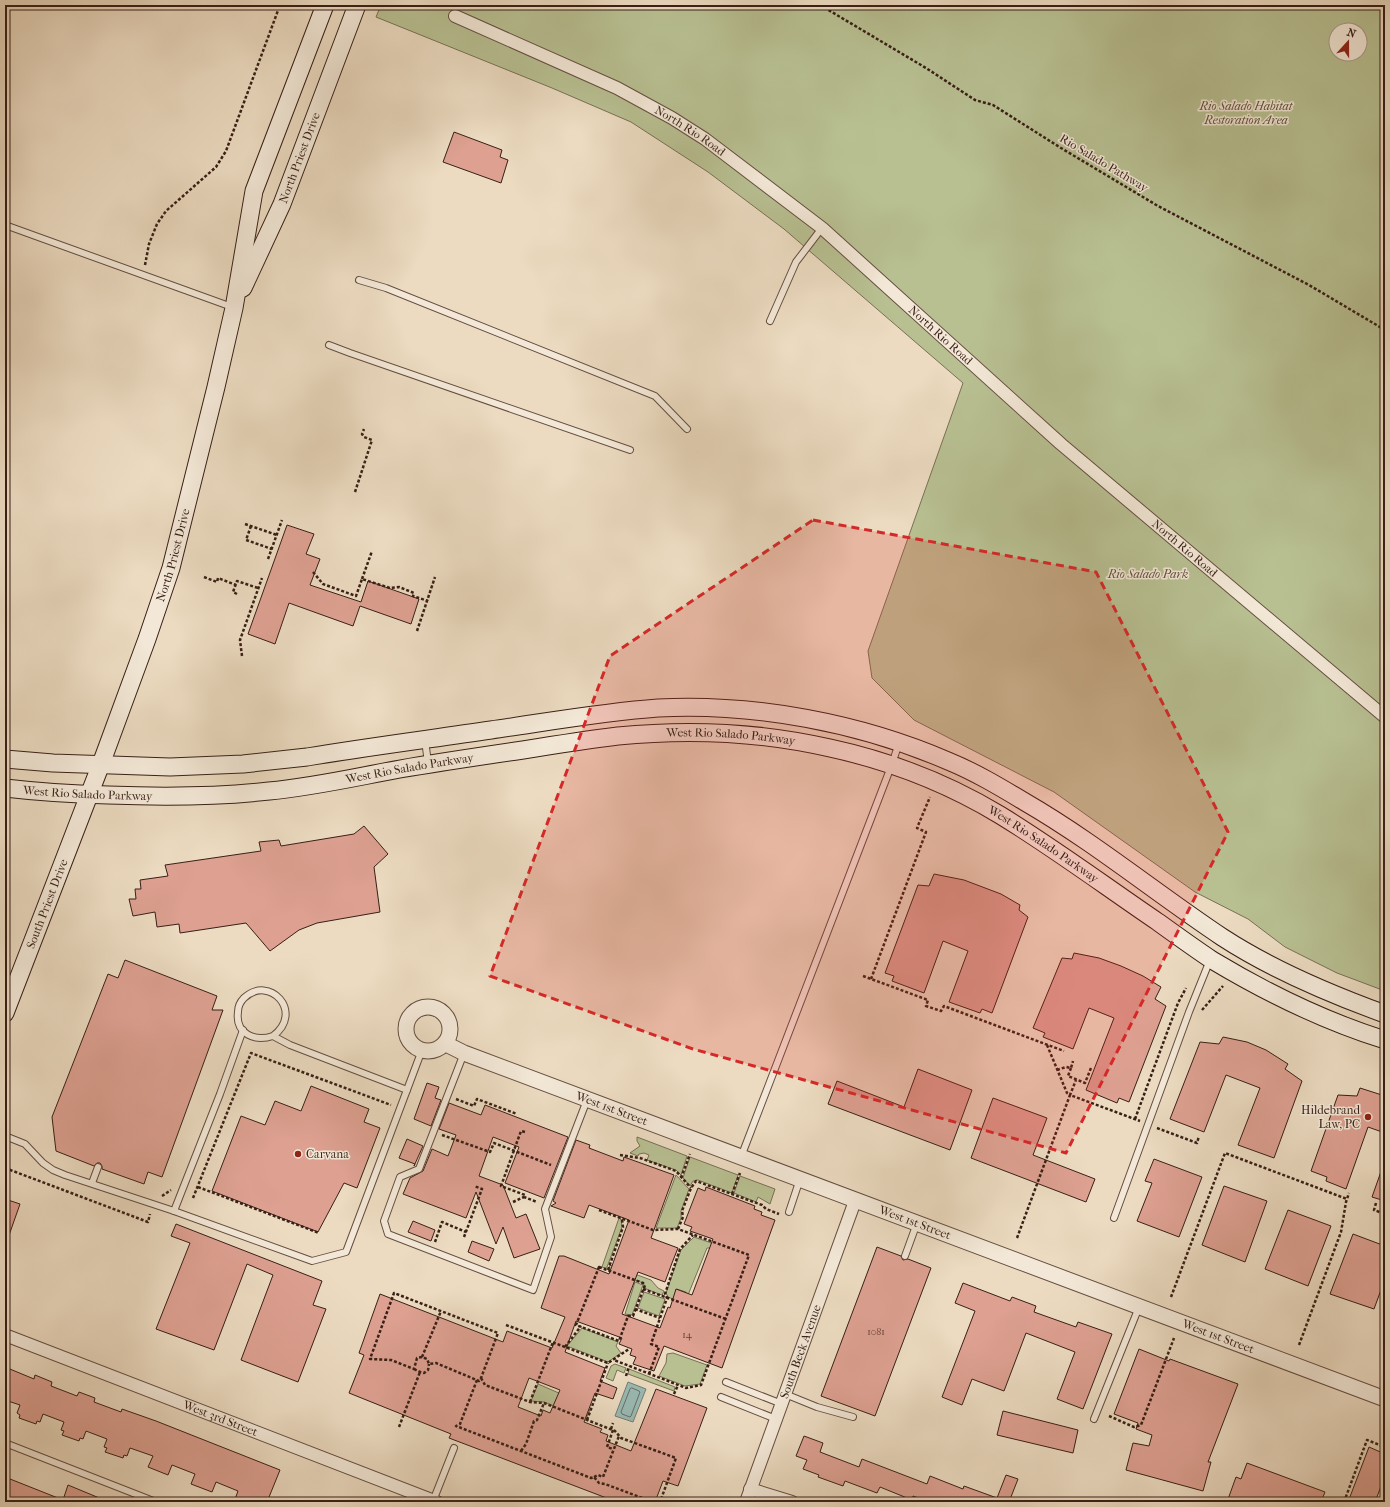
<svg xmlns="http://www.w3.org/2000/svg" width="1390" height="1507" viewBox="0 0 1390 1507" font-family="'IM FELL French Canon',serif">
  <rect width="100%" height="100%" fill="#ecdbc1"/>
  <filter id="stains"><feTurbulence type="fractalNoise" baseFrequency=".005" numOctaves="4"/><feColorMatrix values="0 0 0 0 .2 0 0 0 0 .09 0 0 0 0 .02 0 0 0 .5 -.17"/></filter>
  <radialGradient id="worn" r=".72"><stop offset=".6" stop-color="#630" stop-opacity="0"/><stop offset="1" stop-color="#630" stop-opacity=".3"/></radialGradient>
  <g fill="#b8c092" stroke="#787054" fill-rule="evenodd">
    <path d="M 381,5 L 1385,5 L 1385,991 L 1337,973 L 1285,947 L 1248,919 L 1195,892 L 1054,792 L 914,720 L 872,678 L 868,651 L 963,383 L 784,229 L 708,172 L 631,122 L 552,88 L 376,17 ZM 1336,30 L 1360,30 L 1360,54 L 1336,54 Z"/>
    <path d="M 637,1137 L 687,1156 L 681,1175 L 676,1170 L 647,1160 L 649,1155 L 644,1153 L 639,1154 L 638,1156 L 630,1153 L 640,1146 L 637,1141 Z"/>
    <path d="M 690,1157 L 738,1175 L 732,1193 L 698,1180 L 693,1181 L 690,1186 L 683,1178 Z"/>
    <path d="M 676,1175 L 689,1189 L 681,1211 L 681,1218 L 677,1228 L 656,1228 Z"/>
    <path d="M 740,1176 L 775,1189 L 770,1204 L 758,1197 L 756,1202 L 734,1193 Z"/>
    <path d="M 619,1218 L 621,1219 L 622,1227 L 607,1267 L 605,1268 L 602,1267 Z"/>
    <path d="M 694,1237 L 729,1249 L 725,1254 L 709,1248 L 707,1248 L 688,1295 L 684,1298 L 686,1292 L 677,1289 L 673,1299 L 668,1297 L 666,1293 L 681,1250 Z"/>
    <path d="M 610,1265 L 651,1280 L 658,1288 L 664,1291 L 662,1295 L 646,1289 L 643,1283 L 611,1271 L 609,1268 Z"/>
    <path d="M 635,1282 L 643,1285 L 632,1315 L 625,1314 Z"/>
    <path d="M 644,1292 L 665,1299 L 659,1316 L 638,1308 Z"/>
    <path d="M 582,1328 L 618,1342 L 616,1346 L 621,1353 L 608,1362 L 567,1346 Z"/>
    <path d="M 673,1353 L 707,1365 L 700,1384 L 685,1386 L 659,1376 L 666,1363 L 667,1354 Z"/>
    <path d="M 615,1364 L 626,1368 L 624,1373 L 617,1370 L 613,1381 L 606,1378 L 611,1366 Z"/>
    <path d="M 629,1369 L 675,1387 L 674,1391 L 628,1374 Z"/>
    <path d="M 538,1384 L 575,1400 L 590,1410 L 586,1419 L 544,1402 L 531,1401 Z"/>
  </g>
  <path fill="#99bbb5" stroke="#727d75" d="M 628,1382 L 646,1389 L 633,1422 L 615,1416 Z"/>
  <g fill="none" stroke-linecap="round" stroke-linejoin="round">
    <path stroke="#686d66" stroke-width="1" d="M 632,1388 L 639,1391 L 640,1392 L 631,1416 L 630,1417 L 622,1414 L 621,1412 L 630,1389 Z"/>
  </g>
  <g fill="#dda091" stroke="#381f16" fill-rule="evenodd">
    <path d="M 454,132 L 502,150 L 500,157 L 508,160 L 501,183 L 443,162 Z"/>
    <path d="M 287,525 L 314,534 L 306,554 L 320,559 L 310,585 L 361,602 L 368,581 L 419,599 L 411,624 L 360,606 L 353,626 L 289,603 L 275,644 L 248,634 Z"/>
    <path d="M 364,826 L 388,854 L 374,867 L 380,912 L 317,923 L 299,930 L 270,951 L 246,923 L 180,933 L 179,924 L 157,927 L 155,912 L 133,916 L 129,899 L 136,899 L 135,889 L 141,889 L 140,880 L 168,876 L 165,865 L 261,851 L 259,842 L 279,840 L 281,846 L 354,834 Z"/>
    <path d="M 934,874 L 964,880 L 1001,894 L 1020,905 L 1019,910 L 1028,917 L 992,1013 L 982,1009 L 980,1013 L 949,1002 L 968,951 L 943,941 L 924,993 L 892,981 L 894,976 L 885,973 L 918,885 L 929,886 Z"/>
    <path d="M 1074,953 L 1099,958 L 1121,966 L 1143,976 L 1161,987 L 1155,999 L 1166,1006 L 1129,1102 L 1119,1098 L 1117,1103 L 1086,1090 L 1114,1018 L 1089,1008 L 1073,1049 L 1043,1037 L 1045,1033 L 1033,1028 L 1062,958 L 1072,959 Z"/>
    <path d="M 125,960 L 217,996 L 212,1010 L 223,1010 L 162,1177 L 148,1172 L 144,1184 L 102,1169 L 102,1166 L 100,1163 L 97,1163 L 94,1166 L 56,1151 L 52,1117 L 108,974 L 118,978 Z"/>
    <path d="M 1223,1037 L 1247,1042 L 1266,1050 L 1288,1064 L 1285,1069 L 1302,1081 L 1274,1158 L 1238,1145 L 1260,1088 L 1226,1075 L 1204,1132 L 1170,1119 L 1200,1042 L 1219,1044 Z"/>
    <path d="M 918,1069 L 972,1090 L 950,1150 L 828,1104 L 837,1081 L 904,1107 Z"/>
    <path d="M 427,1083 L 439,1087 L 435,1098 L 441,1100 L 431,1126 L 414,1119 Z"/>
    <path d="M 311,1086 L 369,1109 L 364,1122 L 380,1128 L 357,1188 L 344,1183 L 318,1232 L 212,1191 L 241,1116 L 265,1125 L 275,1101 L 301,1111 Z"/>
    <path d="M 1360,1088 L 1385,1096 L 1385,1133 L 1368,1127 L 1346,1189 L 1326,1181 L 1327,1177 L 1311,1171 L 1338,1095 L 1357,1096 Z"/>
    <path d="M 993,1098 L 1047,1118 L 1033,1155 L 1095,1179 L 1086,1202 L 971,1158 Z"/>
    <path d="M 449,1103 L 481,1115 L 485,1105 L 568,1137 L 544,1198 L 505,1183 L 519,1147 L 493,1137 L 479,1176 L 503,1185 L 516,1218 L 526,1214 L 540,1249 L 514,1258 L 503,1227 L 496,1244 L 476,1192 L 466,1218 L 403,1194 L 410,1178 L 423,1171 L 432,1149 L 448,1156 L 456,1135 L 439,1129 Z"/>
    <path d="M 407,1139 L 423,1146 L 414,1166 L 415,1164 L 399,1158 Z"/>
    <path d="M 576,1140 L 590,1145 L 589,1148 L 623,1161 L 624,1157 L 674,1175 L 651,1238 L 678,1248 L 672,1263 L 665,1282 L 638,1272 L 622,1314 L 660,1328 L 668,1307 L 670,1308 L 676,1289 L 692,1295 L 713,1239 L 690,1231 L 692,1227 L 684,1224 L 698,1188 L 705,1191 L 706,1187 L 755,1206 L 754,1209 L 762,1212 L 761,1215 L 775,1220 L 722,1368 L 664,1346 L 654,1371 L 633,1364 L 636,1357 L 630,1355 L 632,1349 L 619,1344 L 622,1338 L 576,1321 L 565,1352 L 605,1368 L 600,1381 L 617,1388 L 613,1399 L 595,1393 L 584,1422 L 602,1429 L 600,1432 L 608,1435 L 606,1441 L 631,1451 L 656,1389 L 707,1408 L 678,1486 L 663,1481 L 655,1502 L 617,1502 L 449,1438 L 451,1434 L 349,1393 L 364,1355 L 359,1353 L 380,1294 L 503,1342 L 507,1331 L 552,1348 L 565,1317 L 541,1308 L 559,1256 L 564,1256 L 609,1274 L 629,1220 L 589,1205 L 584,1218 L 551,1206 L 556,1203 L 553,1201 ZM 529,1378 L 560,1390 L 550,1413 L 543,1410 L 541,1416 L 518,1407 Z"/>
    <path d="M 1154,1159 L 1202,1177 L 1179,1237 L 1137,1221 L 1152,1183 L 1145,1181 Z"/>
    <path d="M 1384,1163 L 1385,1164 L 1385,1201 L 1372,1197 Z"/>
    <path d="M 1224,1186 L 1267,1201 L 1245,1262 L 1202,1245 Z"/>
    <path d="M 5,1199 L 20,1204 L 7,1241 L 5,1241 Z"/>
    <path d="M 1288,1210 L 1331,1226 L 1308,1286 L 1265,1269 Z"/>
    <path d="M 413,1221 L 435,1230 L 431,1241 L 408,1232 Z"/>
    <path d="M 176,1224 L 322,1281 L 313,1305 L 326,1309 L 298,1382 L 241,1360 L 273,1275 L 247,1264 L 214,1350 L 156,1329 L 190,1243 L 171,1236 Z"/>
    <path d="M 1353,1234 L 1385,1246 L 1385,1279 L 1374,1309 L 1330,1294 Z"/>
    <path d="M 472,1241 L 494,1249 L 489,1261 L 468,1252 Z"/>
    <path d="M 877,1247 L 901,1256 L 903,1260 L 908,1259 L 931,1268 L 875,1416 L 821,1396 Z"/>
    <path d="M 963,1283 L 1010,1301 L 1012,1297 L 1036,1306 L 1034,1312 L 1076,1327 L 1078,1322 L 1112,1334 L 1083,1409 L 1057,1399 L 1075,1352 L 1026,1333 L 1004,1391 L 972,1379 L 962,1405 L 942,1397 L 975,1311 L 955,1303 Z"/>
    <path d="M 1139,1349 L 1169,1361 L 1170,1359 L 1238,1384 L 1208,1462 L 1211,1462 L 1203,1491 L 1126,1470 L 1133,1443 L 1149,1446 L 1152,1435 L 1136,1429 L 1138,1423 L 1114,1414 Z"/>
    <path d="M 5,1367 L 34,1379 L 35,1375 L 52,1382 L 51,1386 L 77,1396 L 79,1392 L 95,1398 L 94,1402 L 121,1412 L 122,1409 L 156,1421 L 280,1470 L 267,1502 L 258,1498 L 257,1502 L 234,1502 L 238,1491 L 216,1482 L 212,1492 L 191,1484 L 195,1474 L 172,1465 L 168,1475 L 148,1467 L 153,1456 L 130,1448 L 127,1456 L 124,1455 L 123,1458 L 105,1452 L 107,1448 L 104,1447 L 107,1439 L 86,1431 L 83,1439 L 80,1438 L 79,1441 L 62,1435 L 64,1431 L 61,1430 L 64,1422 L 43,1414 L 40,1422 L 37,1421 L 36,1424 L 19,1418 L 20,1415 L 17,1413 L 20,1405 L 5,1400 Z"/>
    <path d="M 1003,1411 L 1078,1430 L 1073,1453 L 997,1435 Z"/>
    <path d="M 804,1436 L 823,1443 L 820,1452 L 859,1467 L 862,1459 L 927,1484 L 930,1476 L 963,1489 L 964,1486 L 997,1498 L 1006,1475 L 1018,1479 L 1009,1502 L 929,1502 L 913,1496 L 912,1500 L 880,1487 L 877,1493 L 845,1481 L 843,1486 L 818,1477 L 819,1475 L 803,1469 L 807,1460 L 796,1456 Z"/>
    <path d="M 1369,1447 L 1385,1454 L 1385,1476 L 1375,1502 L 1348,1502 Z"/>
    <path d="M 1247,1463 L 1325,1492 L 1321,1502 L 1227,1502 L 1236,1477 L 1241,1479 Z"/>
    <path d="M 5,1477 L 63,1500 L 68,1485 L 109,1502 L 5,1502 Z"/>
  </g>
  <g fill="none" stroke-linecap="round" stroke-linejoin="round">
    <defs>
      <g id="service">
        <path d="M 5,225 L 232,307"/>
        <path d="M 359,280 L 386,288 L 655,396 L 687,429"/>
        <path d="M 770,321 L 796,262 L 822,228"/>
        <path d="M 329,345 L 350,353 L 630,450"/>
        <path d="M 425,740 L 428,763"/>
        <path d="M 273,1036 C 305,1012 269,974 244,998 C 240,1002 238,1006 238,1012 C 235,1034 255,1042 273,1036 L 290,1045 L 407,1090"/>
        <path d="M 464,1053 L 419,1169 L 400,1177 L 384,1221 L 388,1234 L 533,1290 L 551,1237 L 545,1209 L 587,1100"/>
        <path d="M 5,1136 L 25,1144 L 43,1163 L 53,1170 L 65,1175 L 174,1211 L 312,1261 L 346,1252 L 422,1050"/>
        <path d="M 741,1157 L 892,764 L 899,743"/>
        <path d="M 92,1183 L 98,1167"/>
        <path d="M 174,1211 L 220,1094 L 243,1030"/>
        <path d="M 789,1212 L 800,1179"/>
        <path d="M 1114,1218 L 1189,1012 L 1210,960"/>
        <path d="M 905,1256 L 917,1223"/>
        <path d="M 726,1382 L 782,1404"/>
        <path d="M 785,1394 L 817,1407 L 853,1417"/>
        <path d="M 721,1397 L 776,1419"/>
        <path d="M 1094,1419 L 1139,1307"/>
        <path d="M 5,1443 L 156,1502"/>
        <path d="M 433,1501 L 454,1448"/>
      </g>
      <g id="minor">
        <path id="s1" d="M 455,16 L 617,88 L 672,118 L 705,139 L 822,228 L 1061,444 L 1385,717"/>
        <path id="s2" d="M 5,1335 L 437,1502"/>
        <path d="M 750,1489 L 792,1502"/>
        <path id="s3" d="M 746,1502 L 855,1201"/>
      </g>
      <g id="tertiary">
        <circle cx="428" cy="1029" r="22"/>
        <path id="s4" d="M 446,1044 L 464,1053 L 1385,1399"/>
      </g>
      <g id="secondary">
        <path id="s5" d="M 243,288 L 282,204 L 357,5"/>
        <path d="M 5,759 L 53,763 L 170,767 L 243,764 L 307,757 C 368,747 430,739 491,730 C 547,722 602,712 658,708 C 755,703 860,723 948,761 C 975,772 1000,787 1025,802 C 1094,842 1156,893 1222,937 C 1271,969 1330,994 1385,1014"/>
        <path id="s6" d="M 5,788 C 39,792 73,794 108,795 C 161,797 216,797 269,791 C 313,787 356,777 400,769 C 441,762 482,756 523,750 C 554,745 586,740 618,736 C 688,729 760,732 830,748 C 890,761 947,783 1000,815 C 1054,848 1105,886 1158,922 C 1176,935 1194,948 1212,960 C 1267,993 1324,1021 1385,1040"/>
        <path id="s7" d="M 5,1013 L 101,764 L 147,639 L 171,568 L 216,387 L 234,308 L 254,191 L 325,5"/>
      </g>
    </defs>
    <use href="#service" stroke="#654e41" stroke-width="8"/>
    <use href="#minor" stroke="#654e41" stroke-width="14"/>
    <use href="#tertiary" stroke="#654e41" stroke-width="17"/>
    <use href="#secondary" stroke="#381f16" stroke-width="19"/>
    <g stroke="#381f16" stroke-width="2.5" stroke-dasharray="3 2" stroke-linecap="butt">
      <path d="M 820,5 L 926,68 L 975,100 L 993,105 L 1061,148 L 1158,206 L 1309,285 L 1385,330"/>
      <path d="M 145,265 L 149,244 L 157,224 L 166,211 L 216,167 L 226,151 L 280,5"/>
      <path d="M 355,492 L 372,440 L 364,437 L 362,434 L 364,429"/>
      <path d="M 245,524 L 277,535"/>
      <path d="M 251,526 L 246,540 L 272,549"/>
      <path d="M 268,559 L 282,520"/>
      <path d="M 313,572 L 323,584 L 356,596 L 362,579 L 390,588 L 399,587 L 414,593 L 413,596 L 428,601"/>
      <path d="M 204,577 L 217,582 L 218,578 L 236,585"/>
      <path d="M 362,579 L 372,551"/>
      <path d="M 237,594 L 233,592 L 237,581 L 258,588"/>
      <path d="M 417,631 L 435,577"/>
      <path d="M 242,656 L 240,640 L 262,578"/>
      <path d="M 863,976 L 928,1000 L 926,1006 L 941,1011 L 944,1006 L 1064,1051"/>
      <path d="M 871,979 L 926,832 L 917,828 L 930,797"/>
      <path d="M 1202,1010 L 1223,986"/>
      <path d="M 1047,1045 L 1067,1093 L 1070,1095 L 1076,1080"/>
      <path d="M 1071,1068 L 1068,1076 L 1085,1083 L 1091,1068"/>
      <path d="M 1057,1070 L 1066,1067 L 1071,1068 L 1073,1061"/>
      <path d="M 456,1099 L 474,1106 L 477,1099 L 517,1114"/>
      <path d="M 1135,1119 L 1178,1003 L 1186,988"/>
      <path d="M 1157,1128 L 1197,1143 L 1199,1136"/>
      <path d="M 525,1132 L 521,1131 L 501,1186 L 525,1195 L 524,1197 L 537,1202"/>
      <path d="M 442,1135 L 490,1152 L 494,1143 L 551,1165"/>
      <path d="M 620,1155 L 640,1158 L 676,1171 L 691,1188"/>
      <path d="M 5,1168 L 148,1222 L 150,1214"/>
      <path d="M 681,1178 L 690,1154"/>
      <path d="M 198,1187 L 319,1233"/>
      <path d="M 732,1194 L 740,1173"/>
      <path d="M 162,1196 L 171,1190"/>
      <path d="M 193,1198 L 251,1053 L 391,1105"/>
      <path d="M 513,1202 L 524,1197"/>
      <path d="M 1376,1203 L 1374,1210 L 1385,1214"/>
      <path d="M 599,1210 L 653,1230 L 678,1229 L 749,1255 L 701,1385 L 686,1388 L 614,1360"/>
      <path d="M 678,1229 L 683,1217 L 682,1211 L 691,1188 L 696,1181 L 762,1205 L 766,1209 L 779,1214"/>
      <path d="M 464,1237 L 482,1189 L 474,1186"/>
      <path d="M 1017,1238 L 1070,1095 L 1140,1121"/>
      <path d="M 435,1242 L 442,1222 L 466,1232"/>
      <path d="M 599,1267 L 643,1283 L 645,1285 L 633,1316 L 628,1316 L 619,1341 L 576,1325 Z"/>
      <path d="M 608,1270 L 623,1227 L 622,1219"/>
      <path d="M 643,1289 L 726,1319"/>
      <path d="M 1171,1297 L 1225,1153 L 1347,1199"/>
      <path d="M 635,1309 L 660,1318"/>
      <path d="M 506,1325 L 608,1363 L 629,1349"/>
      <path d="M 1299,1345 L 1341,1232 L 1346,1202 L 1349,1193"/>
      <path d="M 565,1347 L 581,1326"/>
      <path d="M 422,1357 L 417,1358 L 414,1369 L 391,1360 L 370,1359 L 394,1293 L 498,1333 L 481,1378 L 479,1381 L 436,1363 L 429,1364 L 427,1359 L 422,1357 L 441,1311"/>
      <path d="M 414,1369 L 420,1372 L 424,1373 L 428,1370 L 429,1364"/>
      <path d="M 649,1374 L 659,1347 L 651,1344 L 667,1298 L 665,1294 L 680,1249 L 693,1235"/>
      <path d="M 626,1376 L 629,1366"/>
      <path d="M 481,1378 L 485,1385 L 530,1402 L 544,1403 L 615,1431 L 621,1438 L 676,1458 L 660,1502"/>
      <path d="M 477,1380 L 460,1424 L 456,1426 L 591,1478 L 594,1477 L 599,1483 L 605,1484 L 653,1502"/>
      <path d="M 674,1394 L 678,1385"/>
      <path d="M 530,1402 L 553,1342"/>
      <path d="M 1109,1416 L 1134,1427 L 1141,1425 L 1174,1338"/>
      <path d="M 587,1420 L 608,1363"/>
      <path d="M 399,1427 L 420,1372"/>
      <path d="M 611,1429 L 613,1423"/>
      <path d="M 613,1430 L 607,1447 L 613,1449"/>
      <path d="M 521,1451 L 526,1444 L 534,1421 L 537,1420 L 544,1403"/>
      <path d="M 594,1477 L 598,1475 L 603,1477 L 619,1436"/>
      <path d="M 1344,1502 L 1367,1440 L 1385,1447"/>
    </g>
    <use href="#service" stroke="#f3e8d7" stroke-width="6"/>
    <use href="#minor" stroke="#f3e8d7" stroke-width="12"/>
    <use href="#tertiary" stroke="#f3e8d7" stroke-width="15"/>
    <use href="#secondary" stroke="#f3e8d7" stroke-width="17"/>
  </g>
  <path fill="#d62828" fill-opacity="0.2" stroke="#d62828" stroke-width="3" stroke-dasharray="8 5" stroke-linejoin="round" d="M 813,520 L 1096,572 L 1228,832 L 1066,1153 L 693,1049 L 490,976 L 610,656 Z"/>
  <g fill="#8f2418" stroke="#f3e8d7" stroke-width="1.5">
    <circle cx="1368" cy="1117" r="4"/>
    <circle cx="298" cy="1154" r="4"/>
  </g>
  <g text-anchor="middle" dominant-baseline="central" stroke-width="3" stroke-linejoin="round" paint-order="stroke">
    <g font-size="10" fill="#613f35">
      <text x="876" y="1332">1081</text>
      <text x="687" y="1335">14</text>
    </g>
    <g font-size="12" font-style="italic" fill="#5e4f3b" stroke="#f3e8d7">
      <text x="1246" y="106">Rio Salado Habitat<tspan x="1246" dy="14">Restoration Area</tspan></text>
      <text x="1148" y="574">Rio Salado Park</text>
    </g>
    <g font-size="12" fill="#381f16" stroke="#f3e8d7">
      <text stroke="none"><textPath href="#s1" startOffset="262">North Rio Road</textPath></text>
      <text stroke="none"><textPath href="#s5" startOffset="142">North Priest Drive</textPath></text>
      <text transform="translate(1104 163) rotate(31)">Rio Salado Pathway</text>
      <text stroke="none"><textPath href="#s1" startOffset="586">North Rio Road</textPath></text>
      <text stroke="none"><textPath href="#s1" startOffset="910">North Rio Road</textPath></text>
      <text stroke="none"><textPath href="#s7" startOffset="488">North Priest Drive</textPath></text>
      <text stroke="none"><textPath href="#s6" startOffset="731">West Rio Salado Parkway</textPath></text>
      <text stroke="none"><textPath href="#s6" startOffset="407">West Rio Salado Parkway</textPath></text>
      <text stroke="none"><textPath href="#s6" startOffset="83">West Rio Salado Parkway</textPath></text>
      <text stroke="none"><textPath href="#s6" startOffset="1067">West Rio Salado Parkway</textPath></text>
      <text stroke="none"><textPath href="#s7" startOffset="117">South Priest Drive</textPath></text>
      <text stroke="none"><textPath href="#s4" startOffset="178">West 1st Street</textPath></text>
      <text stroke="none"><textPath href="#s4" startOffset="502">West 1st Street</textPath></text>
      <text stroke="none"><textPath href="#s4" startOffset="826">West 1st Street</textPath></text>
      <text stroke="none"><textPath href="#s3" startOffset="160">South Beck Avenue</textPath></text>
      <text stroke="none"><textPath href="#s2" startOffset="231">West 3rd Street</textPath></text>
    </g>
    <g font-size="12" fill="#381f16" stroke="#f3e8d7" text-anchor="end">
      <text x="1360" y="1110">Hildebrand<tspan x="1360" dy="14">Law, PC</tspan></text>
      <text x="306" y="1154" text-anchor="start">Carvana</text>
    </g>
  </g>
  <rect width="1390" height="1507" fill="none" stroke="#ecdbc1" stroke-width="20"/>
  <rect x="6" y="6" width="1378" height="1495" fill="none" stroke="#381f16" stroke-width="2"/>
  <rect x="10" y="10" width="1370" height="1487" fill="none" stroke="#381f16"/>
  <g transform="translate(1348 42) rotate(21)"><circle r="19" fill="#f3e8d7" stroke="#a8988a"/>
  <path d="M0-3L7 15L0 10L-7 15Z" fill="#8f2418"/>
  <text y="-6" font-size="11" font-weight="bold" text-anchor="middle" fill="#381f16">N</text>
  </g>
  <rect width="100%" height="100%" filter="url(#stains)"/>
  <rect width="100%" height="100%" fill="url(#worn)"/>
</svg>
